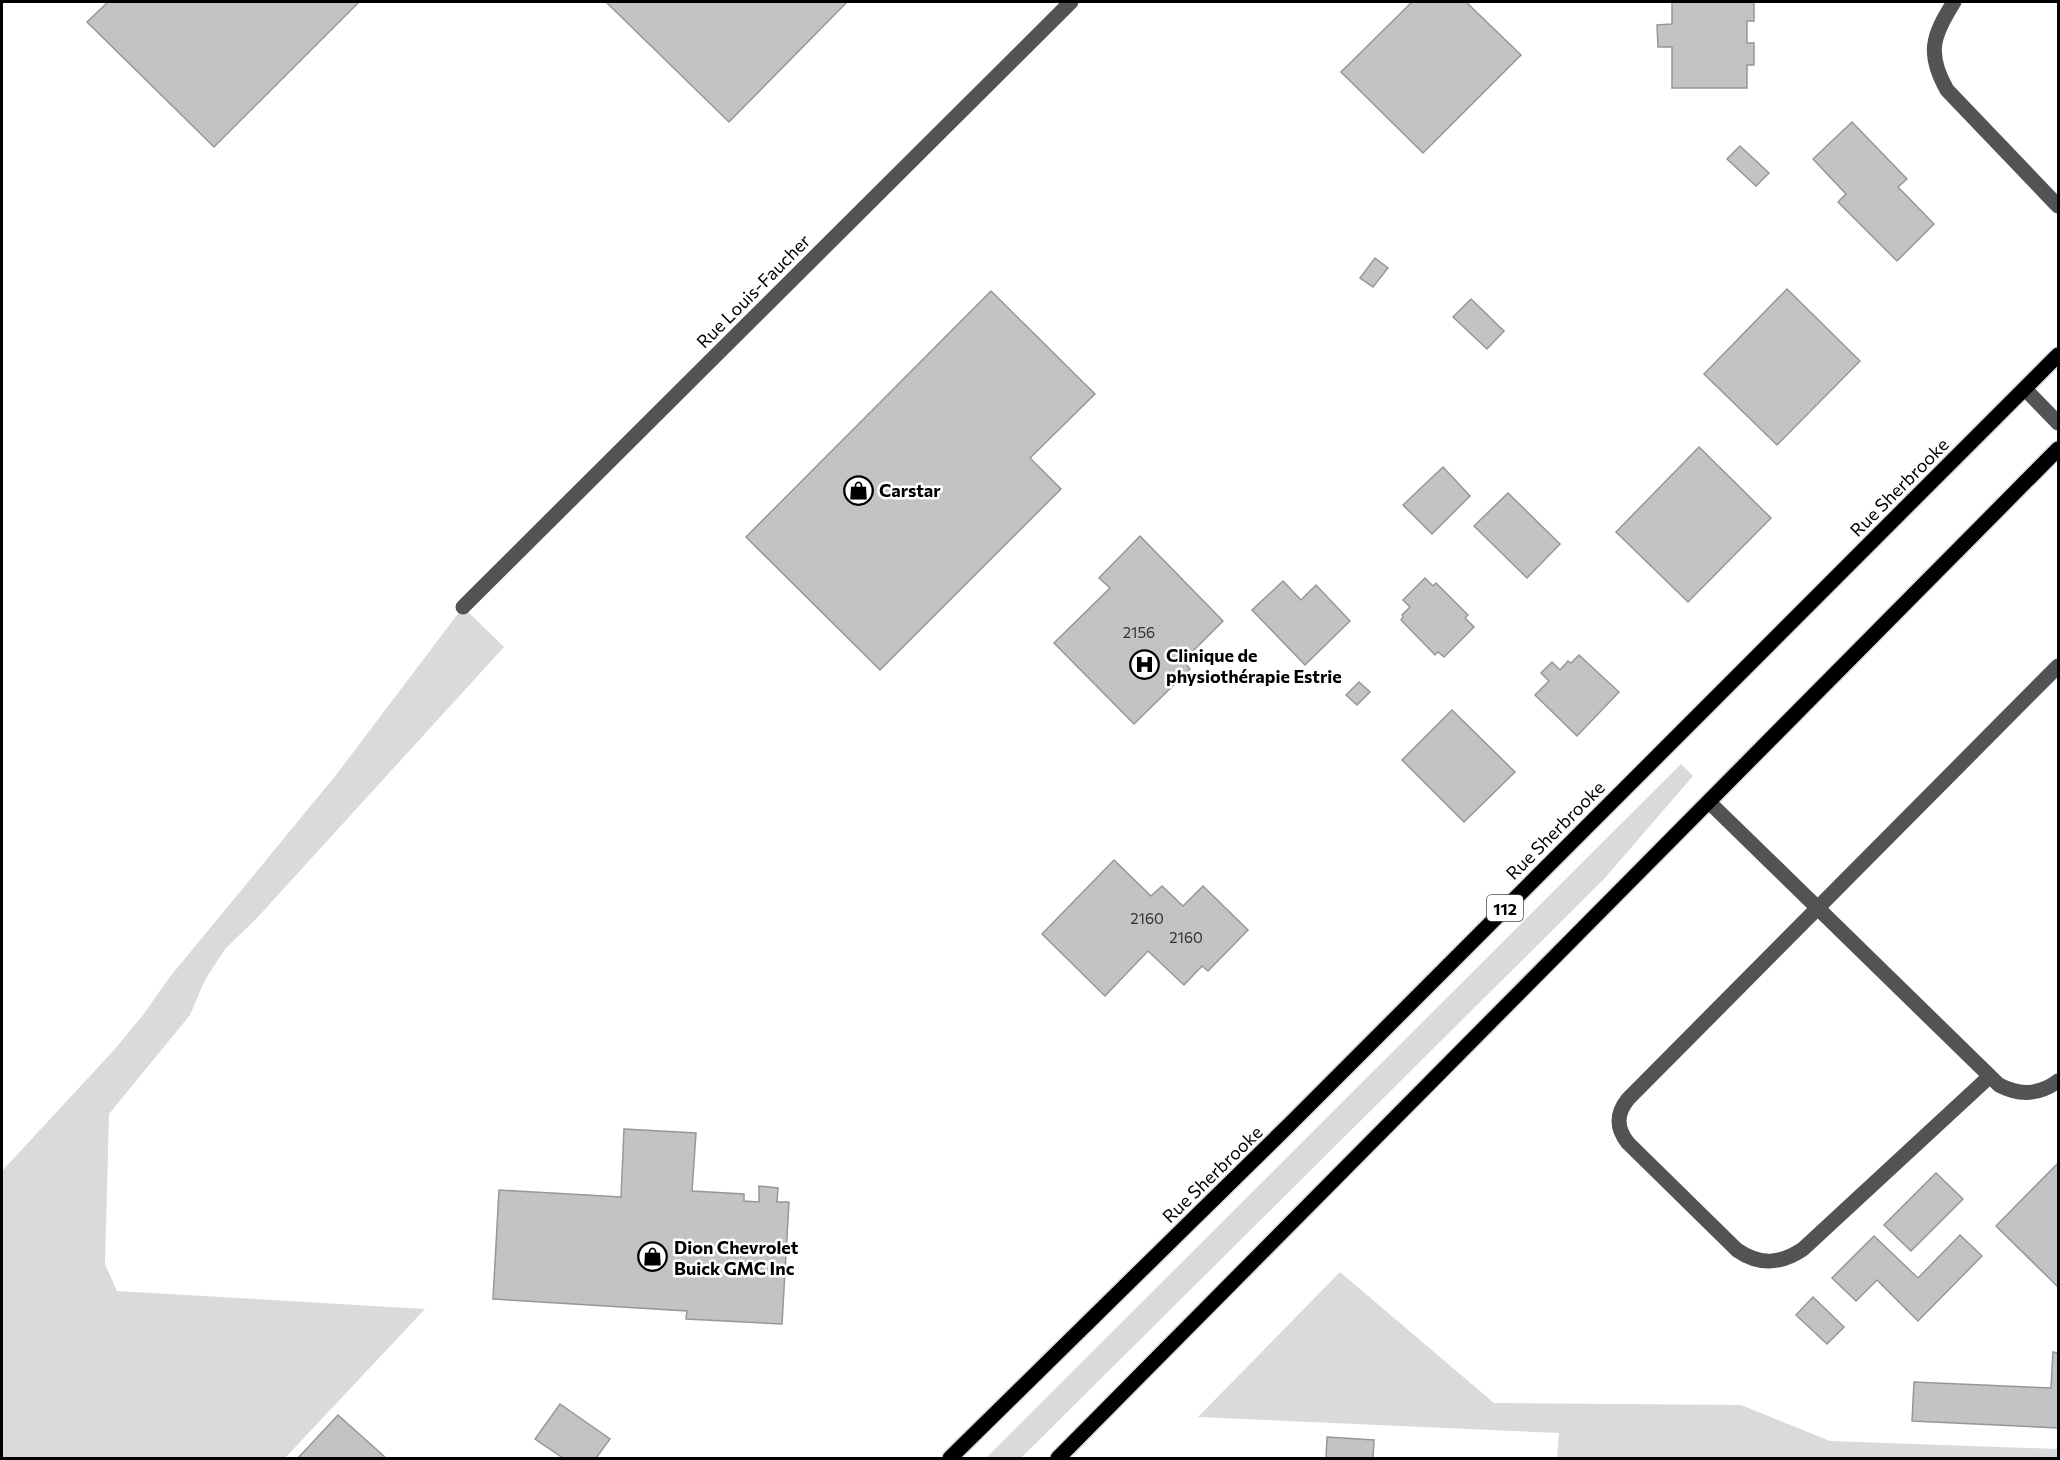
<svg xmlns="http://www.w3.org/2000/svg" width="2060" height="1460" viewBox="0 0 2060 1460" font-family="Commissioner,sans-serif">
  <rect width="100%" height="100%" fill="#fff"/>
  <g fill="#dadada">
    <path d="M 463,607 L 504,647 L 256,919 L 225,949 L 205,980 L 190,1015 L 109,1114 L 105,1264 L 117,1291 L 425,1309 L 285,1458 L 2,1458 L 2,1171 L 114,1050 L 143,1015 L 169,978 L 336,775 Z"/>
    <path d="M 1681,764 L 1693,776 L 1604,879 L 1021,1458 L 986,1458 Z"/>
    <path d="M 1340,1272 L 1494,1403 L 1741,1405 L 1830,1441 L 2058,1449 L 2058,1458 L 1557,1458 L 1559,1433 L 1198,1417 Z"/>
  </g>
  <g fill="#c3c3c3" stroke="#979797" stroke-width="1.5">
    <path d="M 108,2 L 359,2 L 214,147 L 87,22 Z"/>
    <path d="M 606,2 L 847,2 L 729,122 Z"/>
    <path d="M 1412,2 L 1466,2 L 1521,55 L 1423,153 L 1341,72 Z"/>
    <path d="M 1672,2 L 1754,2 L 1754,21 L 1747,21 L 1747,43 L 1754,43 L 1754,65 L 1747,65 L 1747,88 L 1672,88 L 1672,47 L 1658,47 L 1657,25 L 1672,24 Z"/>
    <path d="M 1852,122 L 1907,179 L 1898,187 L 1934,224 L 1897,261 L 1838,202 L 1846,194 L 1813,159 Z"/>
    <path d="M 1740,146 L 1769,173 L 1756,186 L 1727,159 Z"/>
    <path d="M 1375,258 L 1388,268 L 1373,287 L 1360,278 Z"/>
    <path d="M 1787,289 L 1860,361 L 1777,445 L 1704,374 Z"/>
    <path d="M 991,291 L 1095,394 L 1030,458 L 1061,489 L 880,670 L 746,537 Z"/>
    <path d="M 1471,299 L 1504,331 L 1487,349 L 1453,317 Z"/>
    <path d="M 1699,447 L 1771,518 L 1688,602 L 1616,532 Z"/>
    <path d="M 1443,467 L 1470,496 L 1432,534 L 1403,505 Z"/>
    <path d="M 1508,493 L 1560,544 L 1527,578 L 1474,526 Z"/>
    <path d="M 1140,536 L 1223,621 L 1183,661 L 1190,669 L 1134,724 L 1054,643 L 1110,588 L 1099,578 Z"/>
    <path d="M 1425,578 L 1433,586 L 1436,583 L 1468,615 L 1465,618 L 1474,627 L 1444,657 L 1438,652 L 1435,655 L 1401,620 L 1403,617 L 1402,615 L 1410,607 L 1403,600 Z"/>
    <path d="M 1283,581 L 1301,600 L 1316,585 L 1350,621 L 1305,665 L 1252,610 Z"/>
    <path d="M 1579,655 L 1619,692 L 1577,736 L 1535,695 L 1549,681 L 1541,673 L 1552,662 L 1560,670 L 1568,661 L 1571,663 Z"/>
    <path d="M 1359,682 L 1370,692 L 1357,705 L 1346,695 Z"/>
    <path d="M 1452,710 L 1515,772 L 1464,822 L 1402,760 Z"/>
    <path d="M 1114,860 L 1151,896 L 1162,886 L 1183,906 L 1203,886 L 1248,930 L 1208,971 L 1202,966 L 1184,985 L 1148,951 L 1105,996 L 1042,934 Z"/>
    <path d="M 624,1129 L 696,1133 L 692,1191 L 744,1194 L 744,1201 L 759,1202 L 759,1186 L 778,1188 L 777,1202 L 789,1202 L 782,1324 L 686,1319 L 687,1311 L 493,1299 L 499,1190 L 621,1197 Z"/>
    <path d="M 2058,1163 L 2058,1287 L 1996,1226 Z"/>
    <path d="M 1936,1173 L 1963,1199 L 1911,1251 L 1884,1225 Z"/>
    <path d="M 1960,1235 L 1982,1256 L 1918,1321 L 1877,1280 L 1856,1301 L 1832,1278 L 1874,1236 L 1918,1278 Z"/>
    <path d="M 1813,1297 L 1844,1327 L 1827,1344 L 1796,1315 Z"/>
    <path d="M 2053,1352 L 2058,1353 L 2058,1428 L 1912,1421 L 1914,1382 L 2051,1388 Z"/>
    <path d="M 560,1404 L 610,1439 L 596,1458 L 563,1458 L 535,1439 Z"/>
    <path d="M 338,1415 L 386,1458 L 298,1458 Z"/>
    <path d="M 1327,1437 L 1374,1440 L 1373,1458 L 1326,1458 Z"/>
  </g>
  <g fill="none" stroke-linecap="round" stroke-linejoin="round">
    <defs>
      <g id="major">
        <path d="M 950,1458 L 1292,1122 L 2058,355"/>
        <path d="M 1058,1458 L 2058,449"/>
      </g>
    </defs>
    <use href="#major" stroke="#dbdbdb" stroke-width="18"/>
    <g stroke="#535353" stroke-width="15">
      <path d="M 1954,2 C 1933,35 1926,53 1947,90 L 2058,206"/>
      <path d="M 2025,389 L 2058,423"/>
      <path d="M 463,607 L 1071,2"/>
      <path d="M 1710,803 L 1999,1085 C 2020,1096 2039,1095 2058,1081"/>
      <path d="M 1989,1077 L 1803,1249 C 1781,1264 1760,1266 1737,1250 L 1628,1143 C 1616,1128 1616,1114 1628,1099 L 2058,666"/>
    </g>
    <use href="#major" stroke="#000" stroke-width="15"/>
  </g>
  <defs>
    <symbol id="shop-ring" viewBox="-11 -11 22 22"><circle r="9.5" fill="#fff" stroke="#000" stroke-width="1.5"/><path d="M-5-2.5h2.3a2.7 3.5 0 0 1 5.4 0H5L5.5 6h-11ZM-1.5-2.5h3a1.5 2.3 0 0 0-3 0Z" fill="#000"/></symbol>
    <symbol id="hospital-ring" viewBox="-11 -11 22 22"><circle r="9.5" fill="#fff" stroke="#000" stroke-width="1.5"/><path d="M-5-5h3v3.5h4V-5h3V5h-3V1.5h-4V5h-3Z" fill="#000"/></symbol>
  </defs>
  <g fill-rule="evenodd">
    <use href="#shop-ring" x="842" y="474" width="33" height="33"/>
    <use href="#hospital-ring" x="1128" y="648" width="33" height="33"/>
    <use href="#shop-ring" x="636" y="1240" width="33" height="33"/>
  </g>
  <g text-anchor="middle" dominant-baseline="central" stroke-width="5" stroke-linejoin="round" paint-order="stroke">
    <g font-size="15" fill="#313131">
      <text x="1139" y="632">2156</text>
      <text x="1147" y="918">2160</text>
      <text x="1186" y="937">2160</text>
    </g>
    <rect fill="#fff" stroke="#4c4c4c" stroke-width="1.5" x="1487" y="895" width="36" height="26" rx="4.5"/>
    <g font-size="16" font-weight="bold" fill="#000">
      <text x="1505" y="908">112</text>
    </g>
    <g font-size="18" fill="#000" stroke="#fff">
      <text transform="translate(753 291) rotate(-45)">Rue Louis-Faucher</text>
      <text transform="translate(1899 487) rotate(-45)">Rue Sherbrooke</text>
      <text transform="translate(1555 830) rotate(-45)">Rue Sherbrooke</text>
      <text transform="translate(1212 1174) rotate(-44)">Rue Sherbrooke</text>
    </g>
    <g font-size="18" font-weight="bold" fill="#000" stroke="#fff" text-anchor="start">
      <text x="879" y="490">Carstar</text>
      <text x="1166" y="655">Clinique de<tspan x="1166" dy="21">physiothérapie Estrie</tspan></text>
      <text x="674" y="1247">Dion Chevrolet<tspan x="674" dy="21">Buick GMC Inc</tspan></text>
    </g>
  </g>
  <rect width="2060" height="1460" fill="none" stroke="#000000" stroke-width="6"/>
</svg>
